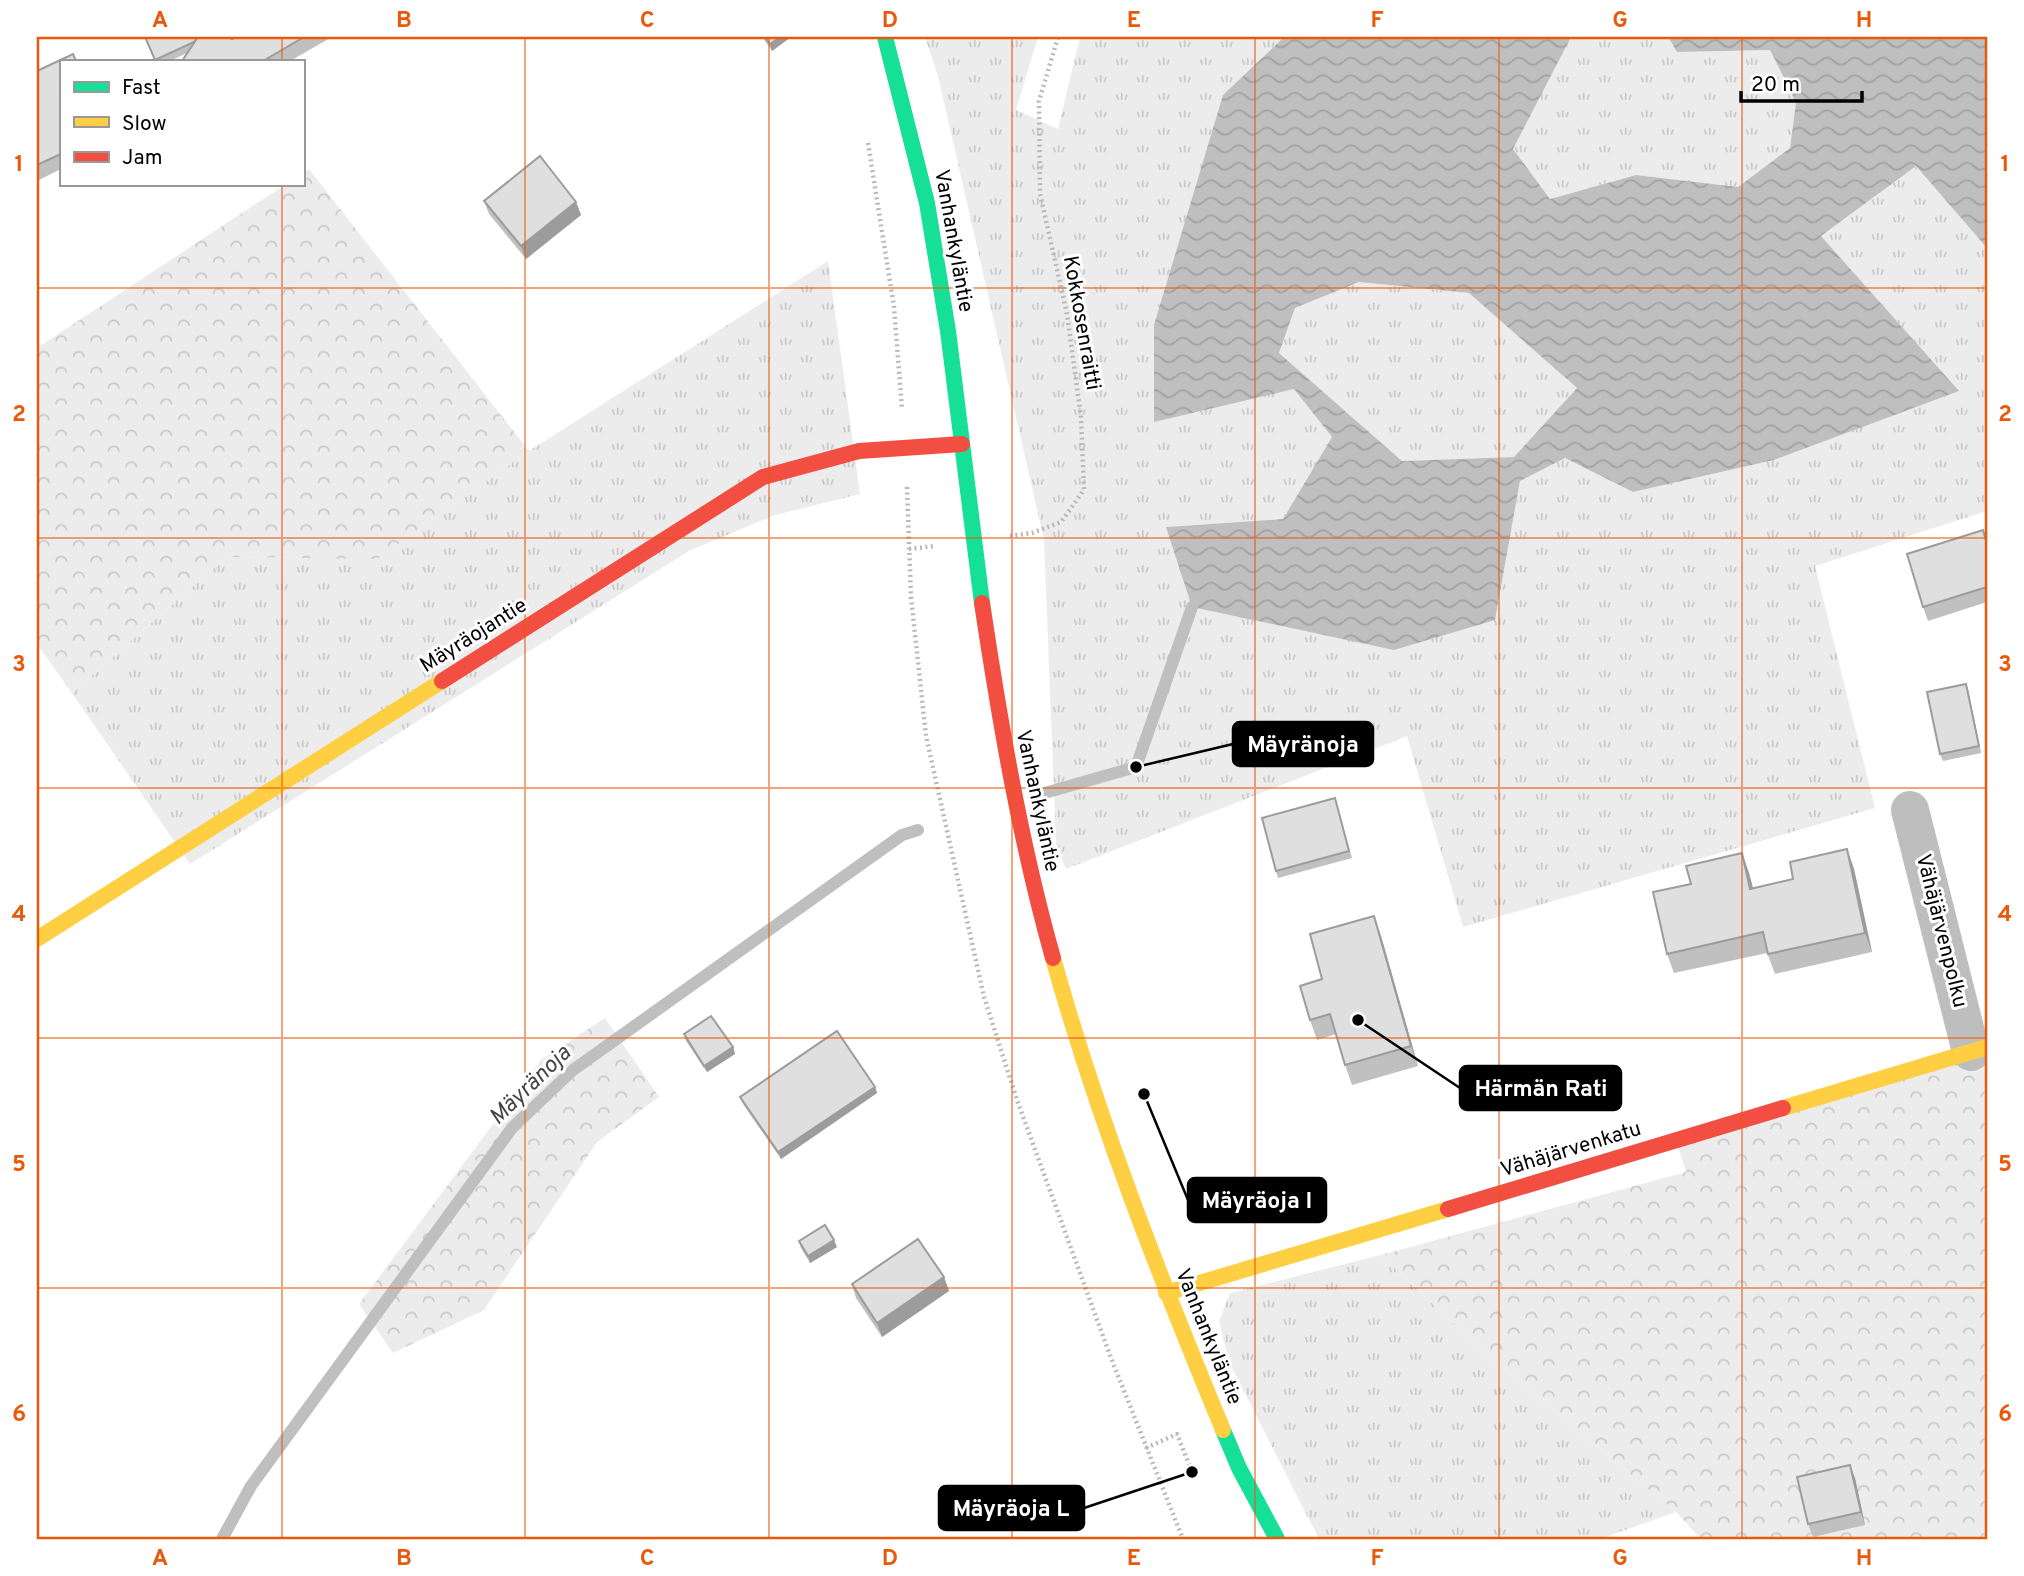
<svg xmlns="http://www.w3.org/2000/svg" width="2024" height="1576" viewBox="0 0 2024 1576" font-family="Overpass,sans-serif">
  <defs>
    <pattern id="grass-tufts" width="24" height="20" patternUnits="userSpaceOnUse" patternTransform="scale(1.75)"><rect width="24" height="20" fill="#ececec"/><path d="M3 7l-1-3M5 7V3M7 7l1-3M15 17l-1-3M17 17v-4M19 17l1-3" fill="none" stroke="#c9c9c9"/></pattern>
    <pattern id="forest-crowns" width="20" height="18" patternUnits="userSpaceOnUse" patternTransform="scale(1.75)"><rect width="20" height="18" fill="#ececec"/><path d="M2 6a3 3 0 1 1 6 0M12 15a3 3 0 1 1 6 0" fill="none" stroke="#c9c9c9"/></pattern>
    <pattern id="water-waves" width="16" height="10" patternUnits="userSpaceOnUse" patternTransform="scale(1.75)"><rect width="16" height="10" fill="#bfbfbf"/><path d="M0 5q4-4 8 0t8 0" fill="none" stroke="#a2a2a2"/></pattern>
  </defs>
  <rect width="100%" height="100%" fill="#fff"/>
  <g fill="url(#grass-tufts)">
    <path d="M 925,37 L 1038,37 L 1016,110 L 1058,129 L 1080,37 L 1284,37 L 1223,95 L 1154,421 L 1294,389 L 1332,437 L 1283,519 L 1166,527 L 1495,620 L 1520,481 L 1565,458 L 1633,492 L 1774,460 L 1958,391 L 1821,236 L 1916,166 L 1987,248 L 1987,511 L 1815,566 L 1875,808 L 1463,927 L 1407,736 L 1066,869 L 1056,844 L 1044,540 L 938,76 Z"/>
    <path d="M 1571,37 L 1668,37 L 1677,52 L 1770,50 L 1796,102 L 1790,148 L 1738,187 L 1636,175 L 1550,199 L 1512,149 Z"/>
    <path d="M 828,261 L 860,494 L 775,515 L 689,551 L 190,864 L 72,693 L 226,557 L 378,558 L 529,451 Z"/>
    <path d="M 1359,282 L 1469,293 L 1577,388 L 1514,457 L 1402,461 L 1279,353 L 1295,308 Z"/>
    <path d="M 1381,1255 L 1483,1351 L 1676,1512 L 1600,1539 L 1319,1539 L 1229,1362 L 1219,1321 L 1230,1293 Z"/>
  </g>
  <g fill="url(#forest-crowns)">
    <path d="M 309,169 L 529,451 L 377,559 L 226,557 L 72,693 L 37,644 L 37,348 L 286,184 L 303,184 L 303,173 Z"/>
    <path d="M 605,1018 L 659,1097 L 597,1142 L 484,1310 L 393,1353 L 359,1304 L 541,1060 Z"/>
    <path d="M 1987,1047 L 1987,1539 L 1701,1539 L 1676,1512 L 1483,1351 L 1381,1255 L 1686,1172 L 1676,1140 Z"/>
  </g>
  <path fill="url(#water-waves)" fill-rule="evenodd" d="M 1284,37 L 1571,37 L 1513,149 L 1550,199 L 1636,175 L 1738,187 L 1790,148 L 1796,102 L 1770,50 L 1677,52 L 1668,37 L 1987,37 L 1987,248 L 1916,166 L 1821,236 L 1959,391 L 1774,460 L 1633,492 L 1565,458 L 1520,481 L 1495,620 L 1394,650 L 1192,607 L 1166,527 L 1283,519 L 1332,437 L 1294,389 L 1154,422 L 1154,325 L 1223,95 ZM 1359,282 L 1469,293 L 1577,388 L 1514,457 L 1402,461 L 1279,353 L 1295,308 Z"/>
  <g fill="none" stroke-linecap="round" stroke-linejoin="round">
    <g stroke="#bfbfbf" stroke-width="12">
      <path d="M 1041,794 L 1136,767 L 1192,607"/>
      <path d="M 222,1539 L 251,1486 L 512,1128 L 573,1070 L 902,835 L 918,830"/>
    </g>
    <g stroke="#b9b9b9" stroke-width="4.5" stroke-dasharray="2 3.5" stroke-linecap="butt">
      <path d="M 868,143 L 894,307 L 902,409"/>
      <path d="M 907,487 L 911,597 L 926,736 L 984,997 L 1017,1100 L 1111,1358 L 1183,1539"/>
      <path d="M 1010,536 L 1032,533 L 1061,522 L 1084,490 L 1081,417 L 1067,314 L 1040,194 L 1039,101 L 1058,37"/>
      <path d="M 909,549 L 935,546"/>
      <path d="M 1146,1448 L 1177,1434 L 1192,1472"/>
    </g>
    <path stroke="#bebebe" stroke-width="38" d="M 1910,810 L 1971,1052"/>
    <g stroke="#16e098" stroke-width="16">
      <path d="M 885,37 L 927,203 L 948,331 L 982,603"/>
      <path d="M 1223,1430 L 1239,1468 L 1277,1539"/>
    </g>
    <g stroke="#ffcf43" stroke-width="16">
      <path d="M 37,939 L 442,681"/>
      <path d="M 1053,958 C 1098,1120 1159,1275 1223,1430"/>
      <path d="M 1783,1108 L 1987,1047"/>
      <path d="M 1166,1293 L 1448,1209"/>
    </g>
    <g stroke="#f24e42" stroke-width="16">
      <path d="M 982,603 C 1000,722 1020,841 1053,958"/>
      <path d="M 442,681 L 763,477 L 859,451 L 962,444"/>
      <path d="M 1448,1209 L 1783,1108"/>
    </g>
  </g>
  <g fill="#c0c0c0">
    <path d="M 236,37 L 332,37 L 290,61 L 182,61 L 187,53 L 170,61 L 155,61 L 147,43 L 197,38 L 232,39 Z"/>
    <path d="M 762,37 L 791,37 L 772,51 Z"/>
    <path d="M 61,61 L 61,169 L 37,181 L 37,71 Z"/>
    <path d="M 484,201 L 576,202 L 581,215 L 526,259 L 489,214 Z"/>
    <path d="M 1987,542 L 1987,602 L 1928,621 L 1923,607 Z"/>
    <path d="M 1966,684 L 1968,690 L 1981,753 L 1943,761 L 1940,754 Z"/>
    <path d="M 1335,798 L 1352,858 L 1278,878 L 1276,871 Z"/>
    <path d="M 1847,849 L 1854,869 L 1872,952 L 1775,974 L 1767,953 L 1674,973 L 1667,954 L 1691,884 L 1742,853 L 1749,873 L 1753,888 L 1793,879 Z"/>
    <path d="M 1381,936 L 1418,1066 L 1352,1085 L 1345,1065 L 1336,1034 L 1317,1040 L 1310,1020 L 1322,979 Z"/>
    <path d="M 684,1034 L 733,1047 L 735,1054 L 707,1072 L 686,1041 Z"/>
    <path d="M 875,1087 L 877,1093 L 781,1159 L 743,1104 L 740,1097 Z"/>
    <path d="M 799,1241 L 837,1247 L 810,1263 L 801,1248 Z"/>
    <path d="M 944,1277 L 949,1291 L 882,1337 L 856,1298 L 852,1284 Z"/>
    <path d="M 1855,1478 L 1865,1525 L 1813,1537 L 1808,1524 Z"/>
  </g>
  <g fill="#9c9c9c">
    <path d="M 780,37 L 791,37 L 772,51 L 770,44 Z"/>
    <path d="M 576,202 L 581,215 L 526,259 L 521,246 Z"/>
    <path d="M 1966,684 L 1968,690 L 1981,753 L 1979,746 Z"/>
    <path d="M 1847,849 L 1854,869 L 1872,952 L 1865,933 Z"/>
    <path d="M 1742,853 L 1749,873 L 1758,908 L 1750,889 Z"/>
    <path d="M 1374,916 L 1381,936 L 1418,1066 L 1411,1046 Z"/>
    <path d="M 733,1047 L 735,1054 L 707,1072 L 704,1066 Z"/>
    <path d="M 875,1087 L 877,1093 L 781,1159 L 778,1152 Z"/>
    <path d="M 834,1240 L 837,1247 L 810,1263 L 808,1256 Z"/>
    <path d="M 944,1277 L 949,1291 L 882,1337 L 877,1323 Z"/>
    <path d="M 1850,1465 L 1855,1478 L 1865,1525 L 1861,1512 Z"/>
  </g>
  <g fill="#dfdfdf" stroke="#9c9c9c" stroke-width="2">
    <path d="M 145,37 L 196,37 L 197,38 L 194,42 L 155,60 Z"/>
    <path d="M 198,37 L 229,37 L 232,39 L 236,37 L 304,37 L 263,61 L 182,61 Z"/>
    <path d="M 765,37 L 780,37 L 770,44 Z"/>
    <path d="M 73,54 L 76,61 L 61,61 L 61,154 L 37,165 L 37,71 Z"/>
    <path d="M 540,156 L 576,202 L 521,246 L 484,201 Z"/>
    <path d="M 1983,530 L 1987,544 L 1987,587 L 1923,607 L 1907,554 Z"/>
    <path d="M 1966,684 L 1979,746 L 1940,754 L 1927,692 Z"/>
    <path d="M 1335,798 L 1349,851 L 1276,871 L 1262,818 Z"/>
    <path d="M 1847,849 L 1865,933 L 1768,954 L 1763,932 L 1667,954 L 1653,892 L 1691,884 L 1686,866 L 1742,853 L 1750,889 L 1793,879 L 1790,862 Z"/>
    <path d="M 1374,916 L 1411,1046 L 1345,1065 L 1330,1014 L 1310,1020 L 1300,986 L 1322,979 L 1310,934 Z"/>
    <path d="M 711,1016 L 733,1047 L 704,1066 L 684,1034 Z"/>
    <path d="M 837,1031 L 875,1087 L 778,1152 L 740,1097 Z"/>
    <path d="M 825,1225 L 834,1240 L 808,1256 L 799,1241 Z"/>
    <path d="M 918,1239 L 944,1277 L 877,1323 L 852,1284 Z"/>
    <path d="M 1850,1465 L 1861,1512 L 1808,1524 L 1797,1477 Z"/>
  </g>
  <path fill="none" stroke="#e8590c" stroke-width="2" stroke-opacity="0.55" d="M 282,37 L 282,61M 525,37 L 525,1539M 769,37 L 769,1539M 1012,37 L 1012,1539M 1255,37 L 1255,1539M 1499,37 L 1499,1539M 1742,37 L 1742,1539M 282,184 L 282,1539M 37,288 L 1987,288M 37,538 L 1987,538M 37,788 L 1987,788M 37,1038 L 1987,1038M 37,1288 L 1987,1288"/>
  <g text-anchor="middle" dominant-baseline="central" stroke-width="6" stroke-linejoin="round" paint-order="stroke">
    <g font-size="21" fill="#000" stroke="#fff">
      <text transform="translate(953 241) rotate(80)">Vanhankyläntie</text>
      <text transform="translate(1081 323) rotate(80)">Kokkosenraitti</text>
      <text transform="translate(474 636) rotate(-32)">Mäyräojantie</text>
      <text transform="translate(1037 801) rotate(78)">Vanhankyläntie</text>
      <text transform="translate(1941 931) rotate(76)">Vähäjärvenpolku</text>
      <text transform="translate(1571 1150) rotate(-17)">Vähäjärvenkatu</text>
      <text transform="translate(1208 1337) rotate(68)">Vanhankyläntie</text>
    </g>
    <g font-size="23" font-style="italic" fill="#444" stroke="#fff">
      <text transform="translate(531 1086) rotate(-44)">Mäyränoja</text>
    </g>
  </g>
  <path fill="none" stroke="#000" stroke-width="2.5" d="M1136 767L1233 744M1358 1020L1460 1088M1144 1094L1188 1200M1192 1472L1084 1508"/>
  <g fill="#000" stroke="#fff" stroke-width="2.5">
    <circle cx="1136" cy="767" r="7"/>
    <circle cx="1358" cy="1020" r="7"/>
    <circle cx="1144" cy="1094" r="7"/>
    <circle cx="1192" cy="1472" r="7"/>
  </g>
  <g fill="#000" stroke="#000" stroke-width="2.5">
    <rect x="1233" y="722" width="140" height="44" rx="7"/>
    <rect x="1460" y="1066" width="161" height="44" rx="7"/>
    <rect x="1188" y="1178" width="138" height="44" rx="7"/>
    <rect x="939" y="1486" width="145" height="44" rx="7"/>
  </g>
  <g font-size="23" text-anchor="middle" font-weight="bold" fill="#fff">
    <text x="1303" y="752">Mäyränoja</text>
    <text x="1541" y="1096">Härmän Rati</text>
    <text x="1257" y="1208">Mäyräoja I</text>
    <text x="1011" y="1516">Mäyräoja L</text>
  </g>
  <rect width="2024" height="1576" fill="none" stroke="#ffffff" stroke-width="77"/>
  <rect x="60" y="60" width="245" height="126" fill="#ffffff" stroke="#999999" stroke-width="2"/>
  <rect x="74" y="82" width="35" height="10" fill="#16e098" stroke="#999999" stroke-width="2"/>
  <text x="122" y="94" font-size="21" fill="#000000">Fast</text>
  <rect x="74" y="117" width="35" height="10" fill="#ffcf43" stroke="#999999" stroke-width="2"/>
  <text x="122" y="130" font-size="21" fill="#000000">Slow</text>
  <rect x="74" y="152" width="35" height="10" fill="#f24e42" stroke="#999999" stroke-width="2"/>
  <text x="122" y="164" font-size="21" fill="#000000">Jam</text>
  <path d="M1741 91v10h121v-10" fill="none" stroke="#000000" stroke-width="3.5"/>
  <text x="1751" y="91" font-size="21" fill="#000000" stroke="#ffffff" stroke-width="5" paint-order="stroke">20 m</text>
  <rect x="38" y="38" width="1948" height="1500" fill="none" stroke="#e8590c" stroke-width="2.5"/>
  <g font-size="23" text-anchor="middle" font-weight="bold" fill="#e8590c">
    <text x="160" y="27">A</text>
    <text x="404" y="27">B</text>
    <text x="647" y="27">C</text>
    <text x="890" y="27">D</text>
    <text x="1134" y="27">E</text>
    <text x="1377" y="27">F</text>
    <text x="1620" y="27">G</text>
    <text x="1864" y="27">H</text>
    <text x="19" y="171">1</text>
    <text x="2005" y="171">1</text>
    <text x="19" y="421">2</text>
    <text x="2005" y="421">2</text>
    <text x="19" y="671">3</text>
    <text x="2005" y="671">3</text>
    <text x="19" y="921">4</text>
    <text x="2005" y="921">4</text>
    <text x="19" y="1171">5</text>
    <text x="2005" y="1171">5</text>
    <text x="19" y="1421">6</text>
    <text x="2005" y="1421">6</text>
    <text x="160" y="1565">A</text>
    <text x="404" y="1565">B</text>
    <text x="647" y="1565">C</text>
    <text x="890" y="1565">D</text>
    <text x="1134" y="1565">E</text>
    <text x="1377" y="1565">F</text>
    <text x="1620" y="1565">G</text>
    <text x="1864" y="1565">H</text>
  </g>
</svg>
